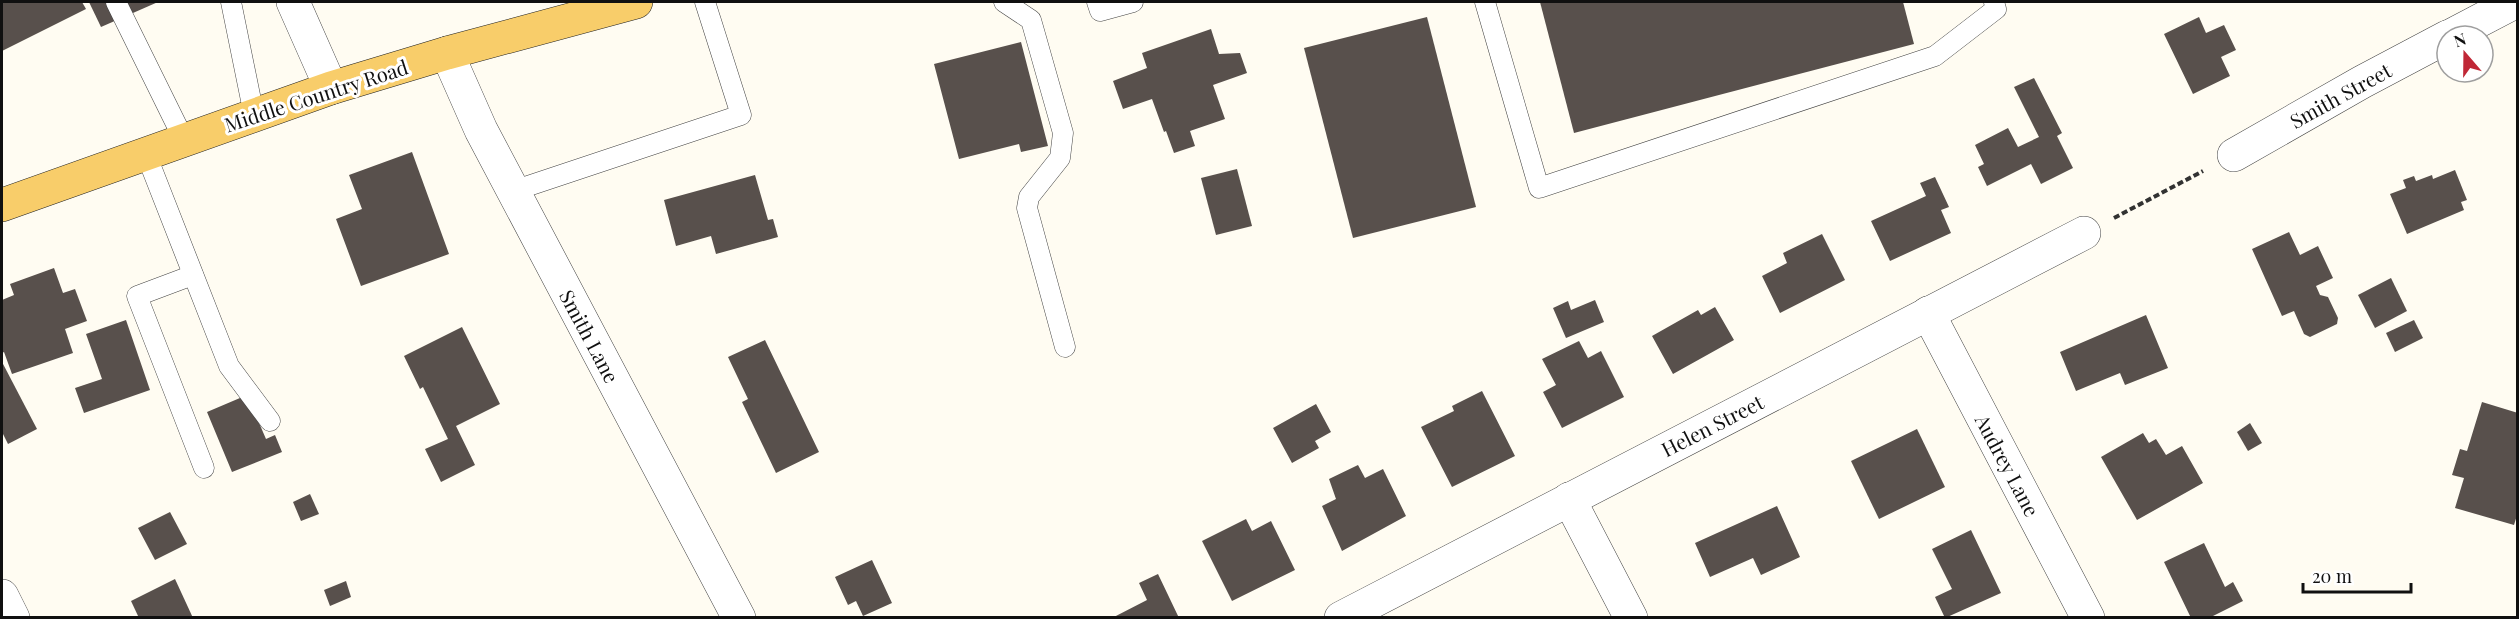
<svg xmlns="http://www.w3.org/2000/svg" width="2519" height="619" viewBox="0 0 2519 619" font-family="'Playfair Display',serif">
  <rect width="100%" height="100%" fill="#fffcf2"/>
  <g fill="#58504c">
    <path d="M 2,2 L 82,2 L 86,9 L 2,51 Z"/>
    <path d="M 89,2 L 158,2 L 101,27 Z"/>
    <path d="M 1540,2 L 1903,2 L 1914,44 L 1574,133 Z"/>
    <path d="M 1427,17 L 1476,207 L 1353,238 L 1304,48 Z"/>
    <path d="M 2199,17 L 2206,33 L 2224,25 L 2236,50 L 2221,57 L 2230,76 L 2193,94 L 2164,34 Z"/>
    <path d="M 1211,29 L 1219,54 L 1240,53 L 1247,73 L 1213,85 L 1225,119 L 1190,131 L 1195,146 L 1174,153 L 1166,131 L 1164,132 L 1152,99 L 1123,109 L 1113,81 L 1147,68 L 1142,53 Z"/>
    <path d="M 1021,42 L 1048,146 L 1021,152 L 1019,144 L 959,159 L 934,64 Z"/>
    <path d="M 2034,78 L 2062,133 L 2057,136 L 2073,168 L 2041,184 L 2031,164 L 1987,186 L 1978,167 L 1984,164 L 1975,145 L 2008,128 L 2018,147 L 2039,137 L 2014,87 Z"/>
    <path d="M 412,152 L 449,254 L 361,286 L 336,219 L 362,209 L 349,175 Z"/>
    <path d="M 1237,169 L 1252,226 L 1216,235 L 1201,178 Z"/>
    <path d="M 2455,170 L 2467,200 L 2461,202 L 2464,210 L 2407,234 L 2390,194 L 2406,188 L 2403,180 L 2414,176 L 2416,181 L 2432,175 L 2433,179 Z"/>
    <path d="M 755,175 L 768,220 L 773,219 L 778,237 L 716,254 L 711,236 L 676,246 L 664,200 Z"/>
    <path d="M 1935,177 L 1949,207 L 1941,210 L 1951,233 L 1890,261 L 1871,221 L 1926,196 L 1920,183 Z"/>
    <path d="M 2289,232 L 2300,255 L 2318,246 L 2333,278 L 2316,286 L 2320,295 L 2328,297 L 2338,318 L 2337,324 L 2310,337 L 2304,334 L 2294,311 L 2282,316 L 2252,249 Z"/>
    <path d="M 1822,234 L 1845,280 L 1780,313 L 1762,276 L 1787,263 L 1783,253 Z"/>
    <path d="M 54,268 L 63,293 L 75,289 L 87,321 L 65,329 L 73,353 L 12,374 L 4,352 L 2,353 L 2,300 L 14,295 L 10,284 Z"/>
    <path d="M 2391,278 L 2407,311 L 2375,328 L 2358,295 Z"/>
    <path d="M 1595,300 L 1604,322 L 1566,338 L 1553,308 L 1568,301 L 1571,310 Z"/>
    <path d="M 1715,307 L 1734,340 L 1673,374 L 1652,336 L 1698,310 L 1701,315 Z"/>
    <path d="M 2146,315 L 2168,368 L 2125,385 L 2120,373 L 2076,391 L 2060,352 Z"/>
    <path d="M 126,320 L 150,390 L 84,413 L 75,388 L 102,379 L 86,334 Z"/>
    <path d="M 2414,320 L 2423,338 L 2395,352 L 2386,333 Z"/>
    <path d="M 462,327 L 500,404 L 456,426 L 475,465 L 441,482 L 425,449 L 448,439 L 423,387 L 420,389 L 404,356 Z"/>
    <path d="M 765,340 L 819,452 L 776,473 L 742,402 L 748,399 L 728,357 Z"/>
    <path d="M 1579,341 L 1588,358 L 1601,351 L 1624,397 L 1562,428 L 1543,392 L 1556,385 L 1542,359 Z"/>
    <path d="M 2,362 L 37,429 L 8,444 L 2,432 Z"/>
    <path d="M 1482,391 L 1515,456 L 1452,487 L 1421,427 L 1454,411 L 1452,406 Z"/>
    <path d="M 247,395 L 266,439 L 275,435 L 282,452 L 232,472 L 207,412 Z"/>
    <path d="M 2482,402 L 2518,413 L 2518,512 L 2514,525 L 2455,508 L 2464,478 L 2452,475 L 2460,449 L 2467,451 Z"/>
    <path d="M 1316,404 L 1331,432 L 1315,441 L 1319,448 L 1292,463 L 1273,428 Z"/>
    <path d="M 2250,423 L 2262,443 L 2248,451 L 2237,432 Z"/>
    <path d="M 1917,429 L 1945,487 L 1879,519 L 1851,461 Z"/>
    <path d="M 2143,433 L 2149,443 L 2156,439 L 2166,455 L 2182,446 L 2203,483 L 2137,520 L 2101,457 Z"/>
    <path d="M 1358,465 L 1365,478 L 1383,469 L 1406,516 L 1342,551 L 1322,506 L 1336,499 L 1329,479 Z"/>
    <path d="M 310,494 L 319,514 L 301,521 L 293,502 Z"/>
    <path d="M 1777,506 L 1800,557 L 1761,575 L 1753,558 L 1710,577 L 1695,543 Z"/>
    <path d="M 170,512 L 187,544 L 155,560 L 138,528 Z"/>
    <path d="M 1246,519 L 1252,531 L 1271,521 L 1295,570 L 1232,601 L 1202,541 Z"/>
    <path d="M 1971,530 L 2001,593 L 1945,618 L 1935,597 L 1952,589 L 1932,549 Z"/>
    <path d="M 2204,543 L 2225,587 L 2233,582 L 2243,601 L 2209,618 L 2191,618 L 2164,562 Z"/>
    <path d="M 872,560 L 892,603 L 863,616 L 856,601 L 848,605 L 835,577 Z"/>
    <path d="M 1158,574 L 1179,618 L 1112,618 L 1147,600 L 1139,583 Z"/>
    <path d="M 175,579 L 193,618 L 139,618 L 131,601 Z"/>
    <path d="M 346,581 L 351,597 L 330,606 L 324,590 Z"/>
  </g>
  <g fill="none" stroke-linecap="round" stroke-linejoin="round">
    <defs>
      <g id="lane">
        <path d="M 116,2 L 184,140"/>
        <path d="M 231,2 L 254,115"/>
        <path d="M 1004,2 L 1031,20 L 1063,133 L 1060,158 L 1029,197 L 1027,208 L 1065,347"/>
        <path d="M 1097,2 L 1100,11 L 1133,2"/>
        <path d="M 1485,2 L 1539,188 L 1935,56 L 1996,9 L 1994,2"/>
        <path d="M 146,154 L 229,366 L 270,421"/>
        <path d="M 513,191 L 741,115 L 705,2"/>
        <path d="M 193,275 L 137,296 L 204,468"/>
      </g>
      <g id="street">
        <path d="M 293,2 L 331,88"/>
        <path d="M 2450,36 L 2515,2"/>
        <path d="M 447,53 L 481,130 L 739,618"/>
        <path d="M 2234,155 L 2362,82 L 2447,37"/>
        <path d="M 1928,313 L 2088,618"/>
        <path d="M 1569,499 L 1631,618"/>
        <path d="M 2,596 L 13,618"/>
        <path d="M 1341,618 L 2084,233"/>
      </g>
      <path id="primary" d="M 2,205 L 331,88 L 447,53 L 636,2"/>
    </defs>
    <use href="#lane" stroke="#434343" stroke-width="21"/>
    <use href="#street" stroke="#434343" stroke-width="34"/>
    <use href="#primary" stroke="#212121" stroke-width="34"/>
    <path stroke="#323232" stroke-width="4" stroke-dasharray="6 3" stroke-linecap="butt" d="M 2114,218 L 2203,171"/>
    <use href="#lane" stroke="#fff" stroke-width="20"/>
    <use href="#street" stroke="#fff" stroke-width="33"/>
    <use href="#primary" stroke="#f8cd6a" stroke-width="33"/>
  </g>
  <g text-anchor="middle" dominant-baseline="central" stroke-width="6" stroke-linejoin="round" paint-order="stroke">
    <g font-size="20" fill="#101010" stroke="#fff">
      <text transform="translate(316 95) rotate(-18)">Middle Country Road</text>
      <text transform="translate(2340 95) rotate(-29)">Smith Street</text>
      <text transform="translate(590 336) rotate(62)">Smith Lane</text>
      <text transform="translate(1712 425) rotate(-27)">Helen Street</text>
      <text transform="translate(2008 465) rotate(62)">Audrey Lane</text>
    </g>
  </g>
  <rect width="2519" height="619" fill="none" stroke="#101010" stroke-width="6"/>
  <g transform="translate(2465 54) rotate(340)"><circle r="28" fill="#ffffff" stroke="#9f9f9f" stroke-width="1.5"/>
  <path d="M0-4.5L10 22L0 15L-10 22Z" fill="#c02736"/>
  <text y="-9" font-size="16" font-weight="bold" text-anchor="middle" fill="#101010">N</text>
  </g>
  <path d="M2303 583v9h108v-9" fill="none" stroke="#101010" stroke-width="3"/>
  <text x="2312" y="583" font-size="18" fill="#101010" stroke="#ffffff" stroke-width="4.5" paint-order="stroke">20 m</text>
</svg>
